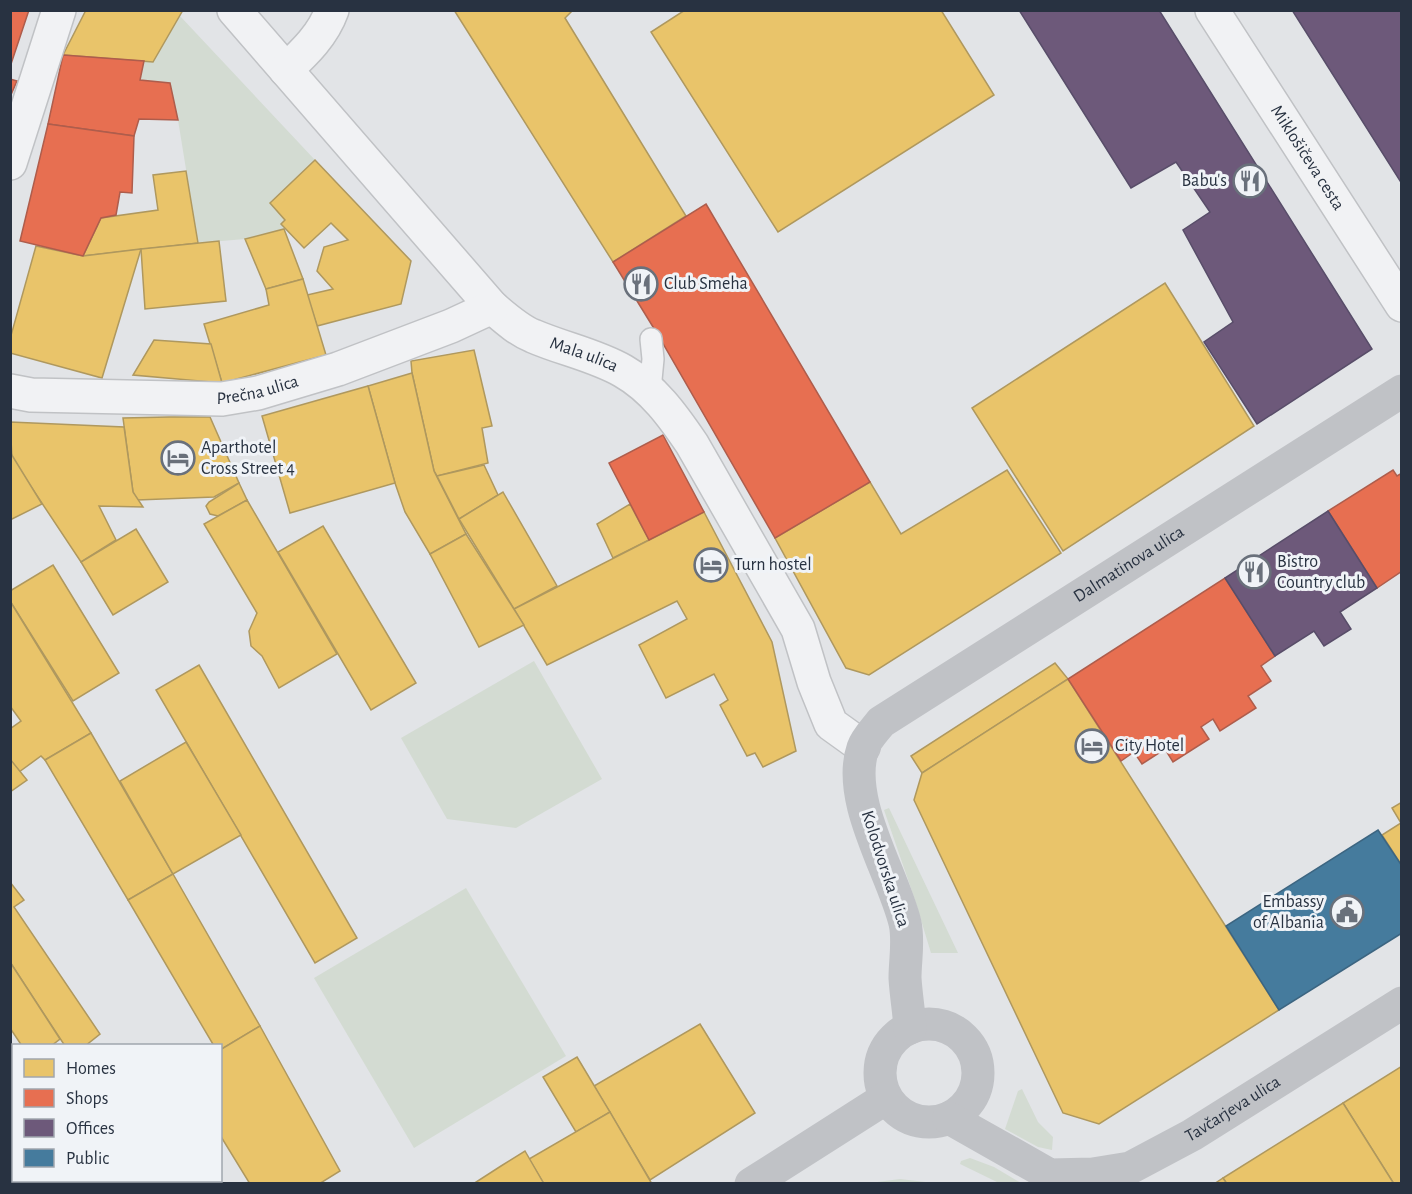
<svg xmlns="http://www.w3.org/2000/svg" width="1412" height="1194" viewBox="0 0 1412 1194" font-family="'Alegreya Sans',sans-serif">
  <rect width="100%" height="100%" fill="#e2e4e7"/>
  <g fill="#d3dbd2">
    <path d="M 180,16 L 315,160 L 270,202 L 285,220 L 281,224 L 284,229 L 245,239 L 198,243 L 178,120 L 170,83 L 140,80 L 144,61 L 153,62 Z"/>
    <path d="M 534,661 L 602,779 L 516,828 L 447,819 L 401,738 Z"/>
    <path d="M 889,808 L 958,953 L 931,953 L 914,897 L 884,810 Z"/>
    <path d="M 466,888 L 566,1056 L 414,1148 L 314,978 Z"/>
    <path d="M 1022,1089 L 1038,1122 L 1053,1137 L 1052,1150 L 1038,1147 L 1005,1129 L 1018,1091 Z"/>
    <path d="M 970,1158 L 994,1167 L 1021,1183 L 999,1183 L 960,1164 L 961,1161 Z"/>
    <path d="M 900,1179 L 934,1183 L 870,1183 Z"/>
  </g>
  <g fill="#e9c46a" stroke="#af985e" stroke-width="1.5">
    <path d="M 86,10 L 183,10 L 153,62 L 63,55 Z"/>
    <path d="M 454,10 L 573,10 L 565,18 L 686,216 L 613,262 Z"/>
    <path d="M 685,10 L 941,10 L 994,95 L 778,232 L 651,32 Z"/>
    <path d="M 315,160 L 411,261 L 401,304 L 317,326 L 307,295 L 333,289 L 317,271 L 324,247 L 348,240 L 331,223 L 304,248 L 281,224 L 285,220 L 270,203 Z"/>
    <path d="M 186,171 L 198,243 L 83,256 L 101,218 L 158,210 L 153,175 Z"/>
    <path d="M 284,229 L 303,279 L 266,289 L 245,239 Z"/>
    <path d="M 219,241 L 226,301 L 145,309 L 141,249 Z"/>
    <path d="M 36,246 L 83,256 L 141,249 L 102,378 L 10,353 L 10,339 Z"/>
    <path d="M 303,279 L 326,355 L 222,383 L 204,324 L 269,305 L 266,289 Z"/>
    <path d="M 1165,283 L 1254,426 L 1063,551 L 972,408 Z"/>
    <path d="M 154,340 L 211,344 L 222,383 L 133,375 Z"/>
    <path d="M 474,350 L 492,426 L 482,428 L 488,463 L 437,476 L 434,471 L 412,373 L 411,361 Z"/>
    <path d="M 412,373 L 434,471 L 466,534 L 430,554 L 405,512 L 395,483 L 368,386 Z"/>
    <path d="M 368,386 L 395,483 L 290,513 L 262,416 Z"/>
    <path d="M 169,417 L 210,417 L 239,483 L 214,497 L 137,500 L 133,492 L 123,418 Z"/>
    <path d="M 10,422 L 124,427 L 133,492 L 143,507 L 99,506 L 116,540 L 81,562 L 12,458 Z"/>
    <path d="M 10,452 L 42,504 L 10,520 Z"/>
    <path d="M 484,465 L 498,495 L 459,519 L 437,476 Z"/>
    <path d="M 1007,470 L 1061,553 L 869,675 L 846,668 L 775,538 L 870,482 L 901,534 Z"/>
    <path d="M 239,483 L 247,500 L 218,516 L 210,514 L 206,506 L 209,502 Z"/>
    <path d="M 503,492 L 557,586 L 514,609 L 459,519 Z"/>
    <path d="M 247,500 L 337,654 L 279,688 L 262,656 L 251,646 L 249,631 L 257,613 L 204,524 Z"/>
    <path d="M 630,504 L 649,540 L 613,558 L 597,524 Z"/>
    <path d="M 704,512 L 772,642 L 796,751 L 763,767 L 755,753 L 747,756 L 720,705 L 728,700 L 714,674 L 666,698 L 639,645 L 687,619 L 677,601 L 547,665 L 514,609 Z"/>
    <path d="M 323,526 L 416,683 L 371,710 L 278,552 Z"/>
    <path d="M 136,529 L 168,582 L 113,615 L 81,562 Z"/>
    <path d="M 466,534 L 524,625 L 479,647 L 430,554 Z"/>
    <path d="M 53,565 L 119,673 L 73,701 L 10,601 L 10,591 Z"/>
    <path d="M 10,601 L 91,733 L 45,760 L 41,756 L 19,772 L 10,759 L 10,729 L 21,721 L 10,706 Z"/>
    <path d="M 1055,663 L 1068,679 L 922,773 L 911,756 Z"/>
    <path d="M 199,665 L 357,938 L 315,963 L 156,690 Z"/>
    <path d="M 1068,679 L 1279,1010 L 1099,1124 L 1063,1113 L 914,800 L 922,773 Z"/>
    <path d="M 91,733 L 173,874 L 128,900 L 45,760 Z"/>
    <path d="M 186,742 L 241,835 L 173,874 L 120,781 Z"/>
    <path d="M 10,759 L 27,780 L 10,792 Z"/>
    <path d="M 1402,802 L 1402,866 L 1382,835 L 1401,823 L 1392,808 Z"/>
    <path d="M 173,874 L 260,1026 L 220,1050 L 220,1046 L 214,1046 L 128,900 Z"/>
    <path d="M 10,882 L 24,900 L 14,907 L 100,1034 L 85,1046 L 65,1046 L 10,962 Z"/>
    <path d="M 10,962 L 60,1039 L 51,1046 L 22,1046 L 10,1028 Z"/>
    <path d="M 700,1024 L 755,1113 L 650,1180 L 594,1086 Z"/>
    <path d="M 260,1026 L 340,1171 L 319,1184 L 250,1184 L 220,1135 L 220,1050 Z"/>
    <path d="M 577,1057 L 610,1112 L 576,1132 L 543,1077 Z"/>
    <path d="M 1402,1066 L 1402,1184 L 1394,1184 L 1343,1103 Z"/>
    <path d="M 1343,1103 L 1394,1184 L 1227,1184 L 1223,1178 Z"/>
    <path d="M 610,1112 L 652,1184 L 544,1184 L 529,1159 Z"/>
    <path d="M 525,1151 L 544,1184 L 473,1184 L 501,1166 Z"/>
    <path d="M 1223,1178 L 1227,1184 L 1214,1184 Z"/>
    <path d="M 153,1180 L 216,1180 L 218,1184 L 155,1184 Z"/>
  </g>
  <g fill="#e76f51" stroke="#ae5d4c" stroke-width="1.5">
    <path d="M 10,10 L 29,10 L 10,67 Z"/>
    <path d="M 63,55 L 144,61 L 140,80 L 170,83 L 178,120 L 139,119 L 134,136 L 48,124 Z"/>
    <path d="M 10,79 L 17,81 L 10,97 Z"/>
    <path d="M 48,124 L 134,136 L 132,193 L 120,192 L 116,215 L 101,218 L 83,256 L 20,241 Z"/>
    <path d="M 706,204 L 870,482 L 775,538 L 658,335 L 613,262 Z"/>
    <path d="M 663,435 L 704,512 L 649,540 L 609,463 Z"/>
    <path d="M 1393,470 L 1397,476 L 1402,473 L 1402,571 L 1377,588 L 1328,511 Z"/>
    <path d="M 1225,578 L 1275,656 L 1261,666 L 1271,681 L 1248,696 L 1256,708 L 1220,731 L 1213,719 L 1201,727 L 1209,739 L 1173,762 L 1165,749 L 1142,764 L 1134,752 L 1121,761 L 1068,679 Z"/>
  </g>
  <g fill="#6d597a" stroke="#584d69" stroke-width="1.5">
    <path d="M 1019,10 L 1159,10 L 1372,349 L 1257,424 L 1204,342 L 1233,322 L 1183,230 L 1210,212 L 1176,162 L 1131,188 Z"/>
    <path d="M 1292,10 L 1402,10 L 1402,184 Z"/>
    <path d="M 1328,511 L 1377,588 L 1340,612 L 1351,629 L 1324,646 L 1314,631 L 1275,656 L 1225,578 Z"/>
  </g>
  <path fill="#457b9d" stroke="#3c6581" stroke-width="1.5" d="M 1378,830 L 1402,866 L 1402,933 L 1279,1010 L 1226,926 Z"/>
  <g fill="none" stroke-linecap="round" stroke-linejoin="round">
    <defs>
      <path id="lane" d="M 650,390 L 653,359 L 651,339"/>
      <g id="street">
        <path id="s1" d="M 234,10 L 492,307 C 505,318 518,330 533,336 C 563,349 595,355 623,371 C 653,388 673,416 692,444 L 798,629 L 814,682 L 831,724 L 863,747"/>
        <path id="s2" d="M 1212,10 L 1402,305"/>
        <path d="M 286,70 C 305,52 323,35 332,10"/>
        <path d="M 10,163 L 59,10"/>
        <path id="s3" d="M 10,391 L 31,395 L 222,399 L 258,393 L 338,369 L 451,326 L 492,307"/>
      </g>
    </defs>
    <use href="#lane" stroke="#c0c2c5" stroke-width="24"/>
    <use href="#street" stroke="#c0c2c5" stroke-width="36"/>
    <use href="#lane" stroke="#f1f2f4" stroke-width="21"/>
    <use href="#street" stroke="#f1f2f4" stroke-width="33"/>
    <g stroke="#c0c2c6" stroke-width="33">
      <circle cx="929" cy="1073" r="49"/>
      <path id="s4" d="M 910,1028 C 909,1012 906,995 905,978 C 905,960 909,941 905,923 C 893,873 845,800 863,748 C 866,739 875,730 881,722 L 1402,391"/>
      <path id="s5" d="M 949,1118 L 1050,1175 L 1093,1174 L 1130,1168 L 1192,1135 L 1402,1003"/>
      <path d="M 751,1184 L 886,1098"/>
    </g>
  </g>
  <defs>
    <symbol id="restaurant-ring" viewBox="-11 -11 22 22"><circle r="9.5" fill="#f0f3f7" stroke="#69707b" stroke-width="1.5"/><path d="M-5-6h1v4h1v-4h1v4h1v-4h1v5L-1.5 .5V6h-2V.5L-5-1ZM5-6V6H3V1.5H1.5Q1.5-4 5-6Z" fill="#69707b"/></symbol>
    <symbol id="hotel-ring" viewBox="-11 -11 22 22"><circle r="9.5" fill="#f0f3f7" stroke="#69707b" stroke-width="1.5"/><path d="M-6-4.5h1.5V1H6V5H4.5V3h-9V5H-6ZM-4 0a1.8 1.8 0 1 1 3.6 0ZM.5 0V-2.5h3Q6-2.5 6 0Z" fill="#69707b"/></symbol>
    <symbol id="civic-ring" viewBox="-11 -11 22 22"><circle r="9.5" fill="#f0f3f7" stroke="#69707b" stroke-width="1.5"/><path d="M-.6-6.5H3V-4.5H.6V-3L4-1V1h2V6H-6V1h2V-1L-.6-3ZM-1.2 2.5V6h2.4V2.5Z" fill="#69707b"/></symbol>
  </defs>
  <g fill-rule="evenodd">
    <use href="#restaurant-ring" x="1231" y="162" width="38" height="38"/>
    <use href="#restaurant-ring" x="622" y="265" width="38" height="38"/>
    <use href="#hotel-ring" x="159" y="439" width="38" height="38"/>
    <use href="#hotel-ring" x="692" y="546" width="38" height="38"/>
    <use href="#restaurant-ring" x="1235" y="553" width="38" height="38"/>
    <use href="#hotel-ring" x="1073" y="727" width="38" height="38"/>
    <use href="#civic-ring" x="1328" y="893" width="38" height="38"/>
  </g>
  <g text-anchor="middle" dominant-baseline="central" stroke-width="6" stroke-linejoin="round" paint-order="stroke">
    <g font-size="18" fill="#283241" stroke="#f0f3f7">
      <text stroke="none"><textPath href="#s2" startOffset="176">Miklošičeva cesta</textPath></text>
      <text stroke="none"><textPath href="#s1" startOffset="498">Mala ulica</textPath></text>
      <text stroke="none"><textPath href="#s3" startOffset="249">Prečna ulica</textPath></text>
      <text stroke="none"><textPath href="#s4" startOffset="614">Dalmatinova ulica</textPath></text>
      <text transform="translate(885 869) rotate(72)">Kolodvorska ulica</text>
      <text stroke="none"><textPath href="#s5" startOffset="315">Tavčarjeva ulica</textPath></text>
    </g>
    <g font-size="18" fill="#283241" stroke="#f0f3f7" text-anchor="start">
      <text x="1227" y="181" text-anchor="end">Babu's</text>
      <text x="664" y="284">Club Smeha</text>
      <text x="201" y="448">Aparthotel<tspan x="201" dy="21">Cross Street 4</tspan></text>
      <text x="1277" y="562">Bistro<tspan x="1277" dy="21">Country club</tspan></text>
      <text x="734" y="565">Turn hostel</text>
      <text x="1115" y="746">City Hotel</text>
      <text x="1324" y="902" text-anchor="end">Embassy<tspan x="1324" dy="21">of Albania</tspan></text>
    </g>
  </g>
  <rect width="1412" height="1194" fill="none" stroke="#283241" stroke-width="24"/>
  <rect x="12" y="1044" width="210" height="138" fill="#f0f3f7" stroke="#a0a6ae" stroke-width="1.5"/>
  <rect x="24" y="1059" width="30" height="18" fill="#e9c46a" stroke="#a0a6ae" stroke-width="1.5"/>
  <text x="66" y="1074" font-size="18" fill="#283241">Homes</text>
  <rect x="24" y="1089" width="30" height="18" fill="#e76f51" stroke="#a0a6ae" stroke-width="1.5"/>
  <text x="66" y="1104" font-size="18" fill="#283241">Shops</text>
  <rect x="24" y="1119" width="30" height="18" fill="#6d597a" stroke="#a0a6ae" stroke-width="1.5"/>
  <text x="66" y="1134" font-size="18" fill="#283241">Offices</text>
  <rect x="24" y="1149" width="30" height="18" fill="#457b9d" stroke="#a0a6ae" stroke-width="1.5"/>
  <text x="66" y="1164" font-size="18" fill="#283241">Public</text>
</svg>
